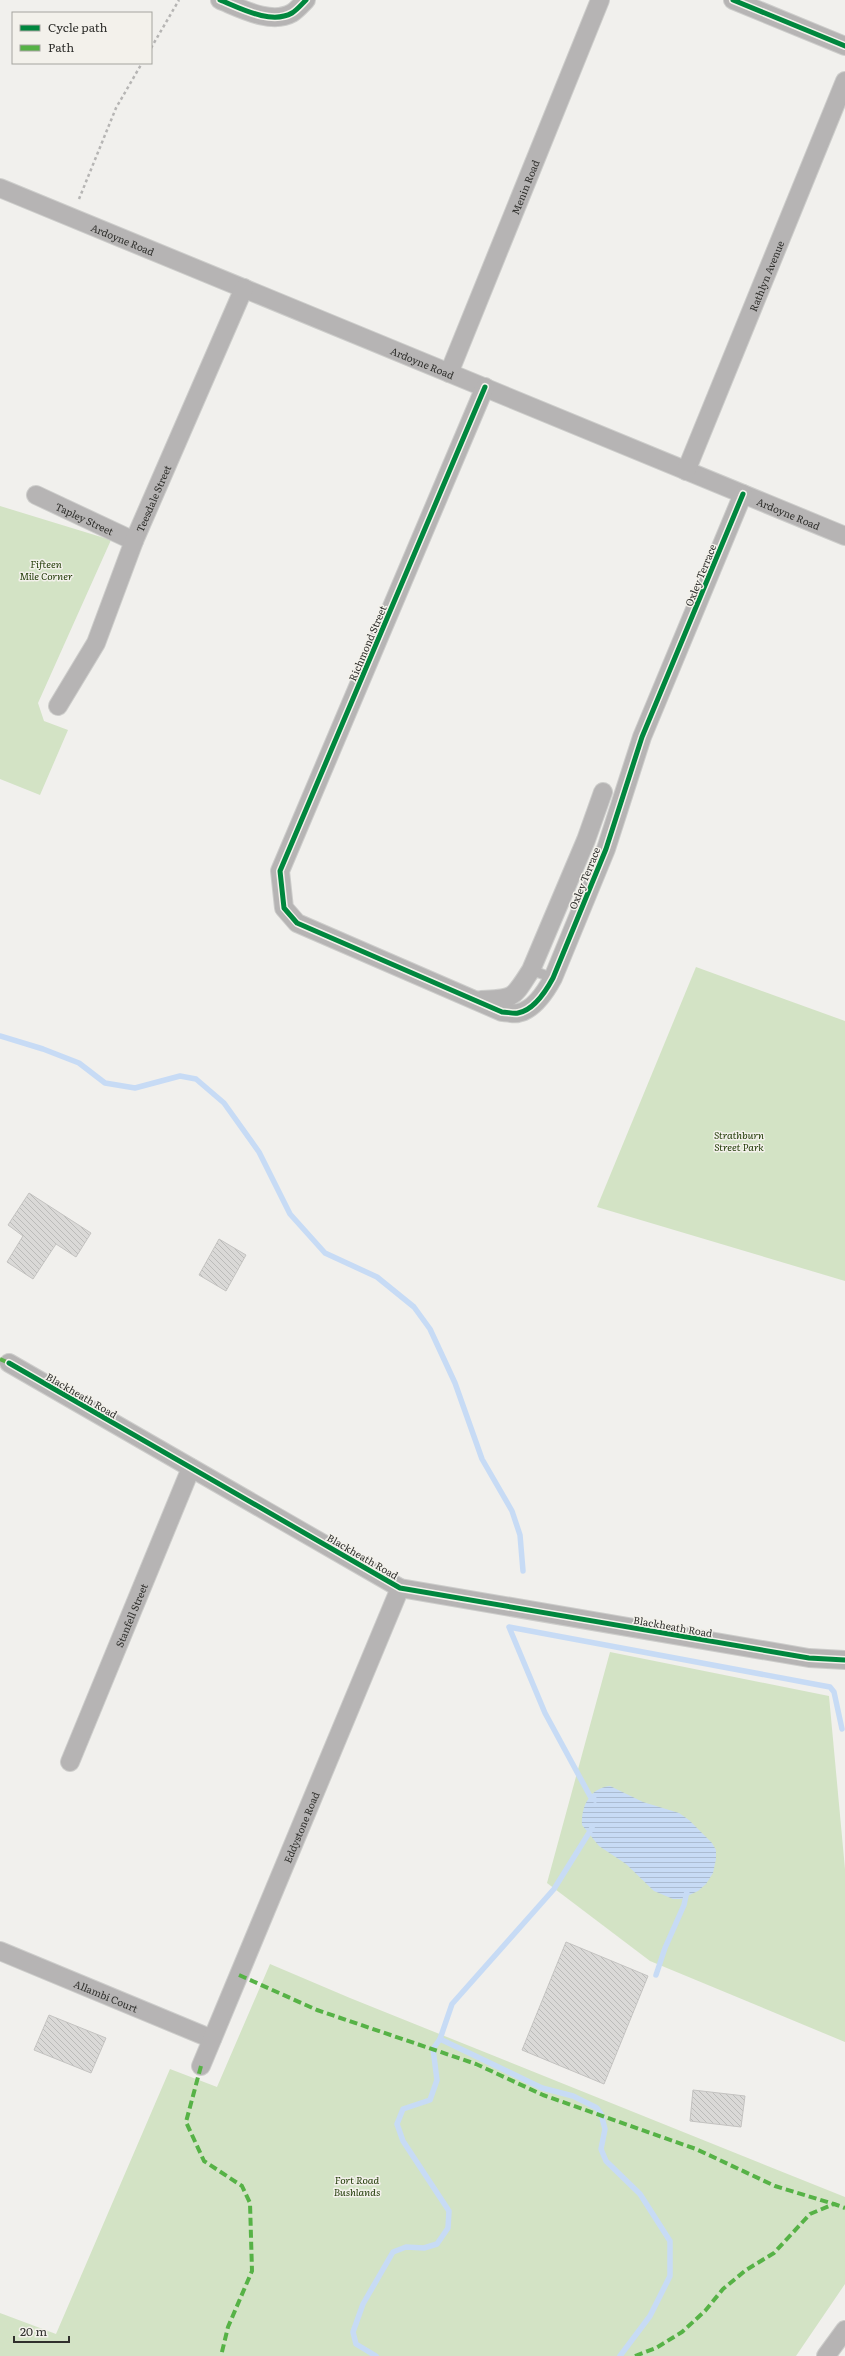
<svg xmlns="http://www.w3.org/2000/svg" width="845" height="2356" viewBox="0 0 845 2356" font-family="Literata,serif">
  <defs>
    <pattern id="water-rules" width="6" height="5" patternUnits="userSpaceOnUse"><rect width="6" height="5" fill="#c7dbf5"/><path d="M0 2.5h6" fill="none" stroke="#abbcd2"/></pattern>
    <pattern id="building-back-hatch" width="6" height="6" patternUnits="userSpaceOnUse"><rect width="6" height="6" fill="#dad9d7"/><path d="M-1 5l2 2M0 0l6 6M5-1l2 2" fill="none" stroke="#bbbbb9"/></pattern>
  </defs>
  <rect width="100%" height="100%" fill="#f1f0ed"/>
  <g fill="#d3e3c5">
    <path d="M 0,506 L 111,540 L 38,703 L 44,721 L 68,730 L 40,795 L 0,779 Z"/>
    <path d="M 696,967 L 845,1021 L 845,1281 L 597,1207 Z"/>
    <path d="M 610,1652 L 829,1696 L 845,1869 L 845,2042 L 650,1961 L 547,1883 Z"/>
    <path d="M 270,1964 L 350,1998 L 845,2197 L 845,2284 L 796,2356 L 0,2356 L 0,2313 L 56,2334 L 170,2069 L 217,2087 Z"/>
  </g>
  <path fill="url(#water-rules)" d="M 610,1786 L 643,1802 L 679,1813 L 689,1820 L 712,1843 L 716,1850 L 716,1859 L 713,1873 L 706,1884 L 698,1891 L 681,1899 L 673,1899 L 654,1891 L 626,1864 L 599,1846 L 582,1825 C 581,1806 590,1788 610,1786 Z"/>
  <g fill="none" stroke-linecap="round" stroke-linejoin="round">
    <g stroke="#c7dbf5" stroke-width="5.5">
      <path d="M 0,1036 L 43,1049 L 79,1063 L 105,1083 L 135,1088 L 180,1076 L 196,1079 L 224,1103 L 259,1152 L 290,1214 L 325,1253 L 377,1277 L 414,1307 L 430,1329 L 455,1383 L 482,1459 L 512,1511 L 520,1535 L 523,1571"/>
      <path d="M 595,1800 L 590,1796 L 545,1713 L 509,1627 L 830,1687 L 834,1692 L 842,1729"/>
      <path d="M 656,1975 L 665,1948 L 684,1905 L 687,1891"/>
      <path d="M 440,2039 L 542,2088 L 573,2096 L 597,2108 L 601,2114 L 605,2129 L 601,2149 L 606,2161 L 640,2194 L 670,2241 L 670,2276 L 650,2316 L 620,2356"/>
      <path d="M 376,2356 L 356,2344 L 353,2332 L 363,2304 L 393,2252 L 406,2247 L 424,2248 L 437,2244 L 448,2228 L 449,2211 L 403,2141 L 397,2124 L 403,2109 L 430,2100 L 437,2080 L 433,2049 L 440,2039 L 452,2004 L 554,1889 L 592,1828"/>
    </g>
  </g>
  <g fill="url(#building-back-hatch)" stroke="#c4c3c1">
    <path d="M 29,1193 L 91,1233 L 76,1257 L 56,1244 L 33,1279 L 7,1262 L 23,1236 L 8,1225 Z"/>
    <path d="M 219,1239 L 246,1255 L 226,1291 L 199,1275 Z"/>
    <path d="M 566,1942 L 648,1976 L 604,2084 L 522,2050 Z"/>
    <path d="M 49,2015 L 106,2038 L 91,2073 L 34,2050 Z"/>
    <path d="M 693,2090 L 745,2096 L 741,2127 L 690,2121 Z"/>
  </g>
  <g fill="none" stroke-linecap="round" stroke-linejoin="round">
    <defs>
      <path id="lane" d="M 531,970 L 553,978"/>
      <g id="street">
        <path d="M 220,0 C 240,8 271,25 292,13 C 297,10 302,4 306,0"/>
        <path d="M 733,0 L 845,46"/>
        <path id="s1" d="M 0,188 L 845,536"/>
        <path id="s2" d="M 449,373 L 600,0"/>
        <path d="M 485,387 L 280,871 L 284,908 L 297,923 L 502,1012 C 507,1012 514,1014 518,1013 C 534,1010 546,991 553,978 L 606,849 L 642,737 L 743,494"/>
        <path id="s3" d="M 686,471 L 845,81"/>
        <path id="s4" d="M 36,495 L 134,541"/>
        <path id="s5" d="M 58,706 L 96,643 L 134,541 L 244,288"/>
        <path d="M 481,1000 C 515,999 513,998 531,970 L 586,840 L 603,792"/>
        <path d="M 9,1363 L 400,1588 L 809,1658 L 845,1660"/>
        <path id="s6" d="M 70,1762 L 191,1468"/>
        <path id="s7" d="M 0,1951 L 212,2039"/>
        <path id="s8" d="M 201,2066 L 400,1588"/>
        <path d="M 826,2356 L 845,2330"/>
      </g>
    </defs>
    <use href="#lane" stroke="#cdcdcb" stroke-width="11"/>
    <use href="#street" stroke="#cdcdcb" stroke-width="20"/>
    <g stroke="#b6b5b4" stroke-width="2.5" stroke-dasharray="3 3" stroke-linecap="butt">
      <path d="M 151,48 L 179,0"/>
      <path d="M 79,199 L 116,108 L 142,63"/>
    </g>
    <use href="#lane" stroke="#b6b4b4" stroke-width="9"/>
    <use href="#street" stroke="#b6b4b4" stroke-width="18"/>
    <g stroke="#56b246" stroke-width="4" stroke-dasharray="8 4" stroke-linecap="butt">
      <path d="M 0,1359 L 9,1363"/>
      <path d="M 239,1975 L 317,2010 L 476,2064 L 543,2095 L 696,2149 L 775,2186 L 834,2204"/>
      <path d="M 201,2066 L 186,2122 L 204,2161 L 242,2186 L 250,2203 L 252,2271 L 228,2327 L 221,2356"/>
      <path d="M 635,2356 L 656,2348 L 682,2332 L 705,2311 L 723,2289 L 746,2270 L 774,2253 L 810,2214 L 834,2204 L 845,2208"/>
    </g>
    <defs>
      <g id="cycleway">
        <path d="M 220,0 C 240,8 271,25 292,13 C 297,10 302,4 306,0"/>
        <path d="M 733,0 L 845,46"/>
        <path d="M 485,387 L 280,871 L 284,908 L 297,923 L 502,1012 C 507,1012 514,1014 518,1013 C 534,1010 546,991 553,978 L 606,849 L 642,737 L 743,494"/>
        <path d="M 9,1363 L 400,1588 L 809,1658 L 845,1660"/>
      </g>
    </defs>
    <use href="#cycleway" stroke="#f3f1eb" stroke-width="8"/>
    <use href="#cycleway" stroke="#00873e" stroke-width="5"/>
  </g>
  <g text-anchor="middle" dominant-baseline="central" stroke-width="3" stroke-linejoin="round" paint-order="stroke">
    <g font-size="10" fill="#30302d" stroke="#f3f1eb">
      <text stroke="none"><textPath href="#s2" startOffset="201">Menin Road</textPath></text>
      <text stroke="none"><textPath href="#s1" startOffset="133">Ardoyne Road</textPath></text>
      <text stroke="none"><textPath href="#s3" startOffset="211">Rathlyn Avenue</textPath></text>
      <text stroke="none"><textPath href="#s1" startOffset="457">Ardoyne Road</textPath></text>
      <text stroke="none"><textPath href="#s5" startOffset="229">Teesdale Street</textPath></text>
      <text stroke="none"><textPath href="#s1" startOffset="853">Ardoyne Road</textPath></text>
      <text stroke="none"><textPath href="#s4" startOffset="54">Tapley Street</textPath></text>
      <text transform="translate(700 575) rotate(-68)">Oxley Terrace</text>
      <text transform="translate(367 643) rotate(-67)">Richmond Street</text>
      <text transform="translate(584 878) rotate(-68)">Oxley Terrace</text>
      <text transform="translate(82 1395) rotate(30)">Blackheath Road</text>
      <text transform="translate(363 1556) rotate(30)">Blackheath Road</text>
      <text stroke="none"><textPath href="#s6" startOffset="159">Stanfell Street</textPath></text>
      <text transform="translate(673 1626) rotate(10)">Blackheath Road</text>
      <text stroke="none"><textPath href="#s8" startOffset="259">Eddystone Road</textPath></text>
      <text stroke="none"><textPath href="#s7" startOffset="115">Allambi Court</textPath></text>
    </g>
    <g font-size="10" font-style="italic" fill="#1c3600" stroke="#f3f1eb">
      <text x="46" y="563">Fifteen<tspan x="46" dy="12">Mile Corner</tspan></text>
      <text x="739" y="1134">Strathburn<tspan x="739" dy="12">Street Park</tspan></text>
      <text x="357" y="2179">Fort Road<tspan x="357" dy="12">Bushlands</tspan></text>
    </g>
  </g>
  <rect x="12" y="12" width="140" height="52" fill="#f3f1eb" stroke="#a5a49f"/>
  <rect x="20" y="25" width="20" height="6" fill="#00873e" stroke="#a5a49f"/>
  <text x="48" y="32" font-size="12" fill="#30302d">Cycle path</text>
  <rect x="20" y="45" width="20" height="6" fill="#56b246" stroke="#a5a49f"/>
  <text x="48" y="52" font-size="12" fill="#30302d">Path</text>
  <path d="M14 2336v6h55v-6" fill="none" stroke="#30302d" stroke-width="2"/>
  <text x="20" y="2336" font-size="12" fill="#30302d" stroke="#f3f1eb" stroke-width="3" paint-order="stroke">20 m</text>
</svg>
